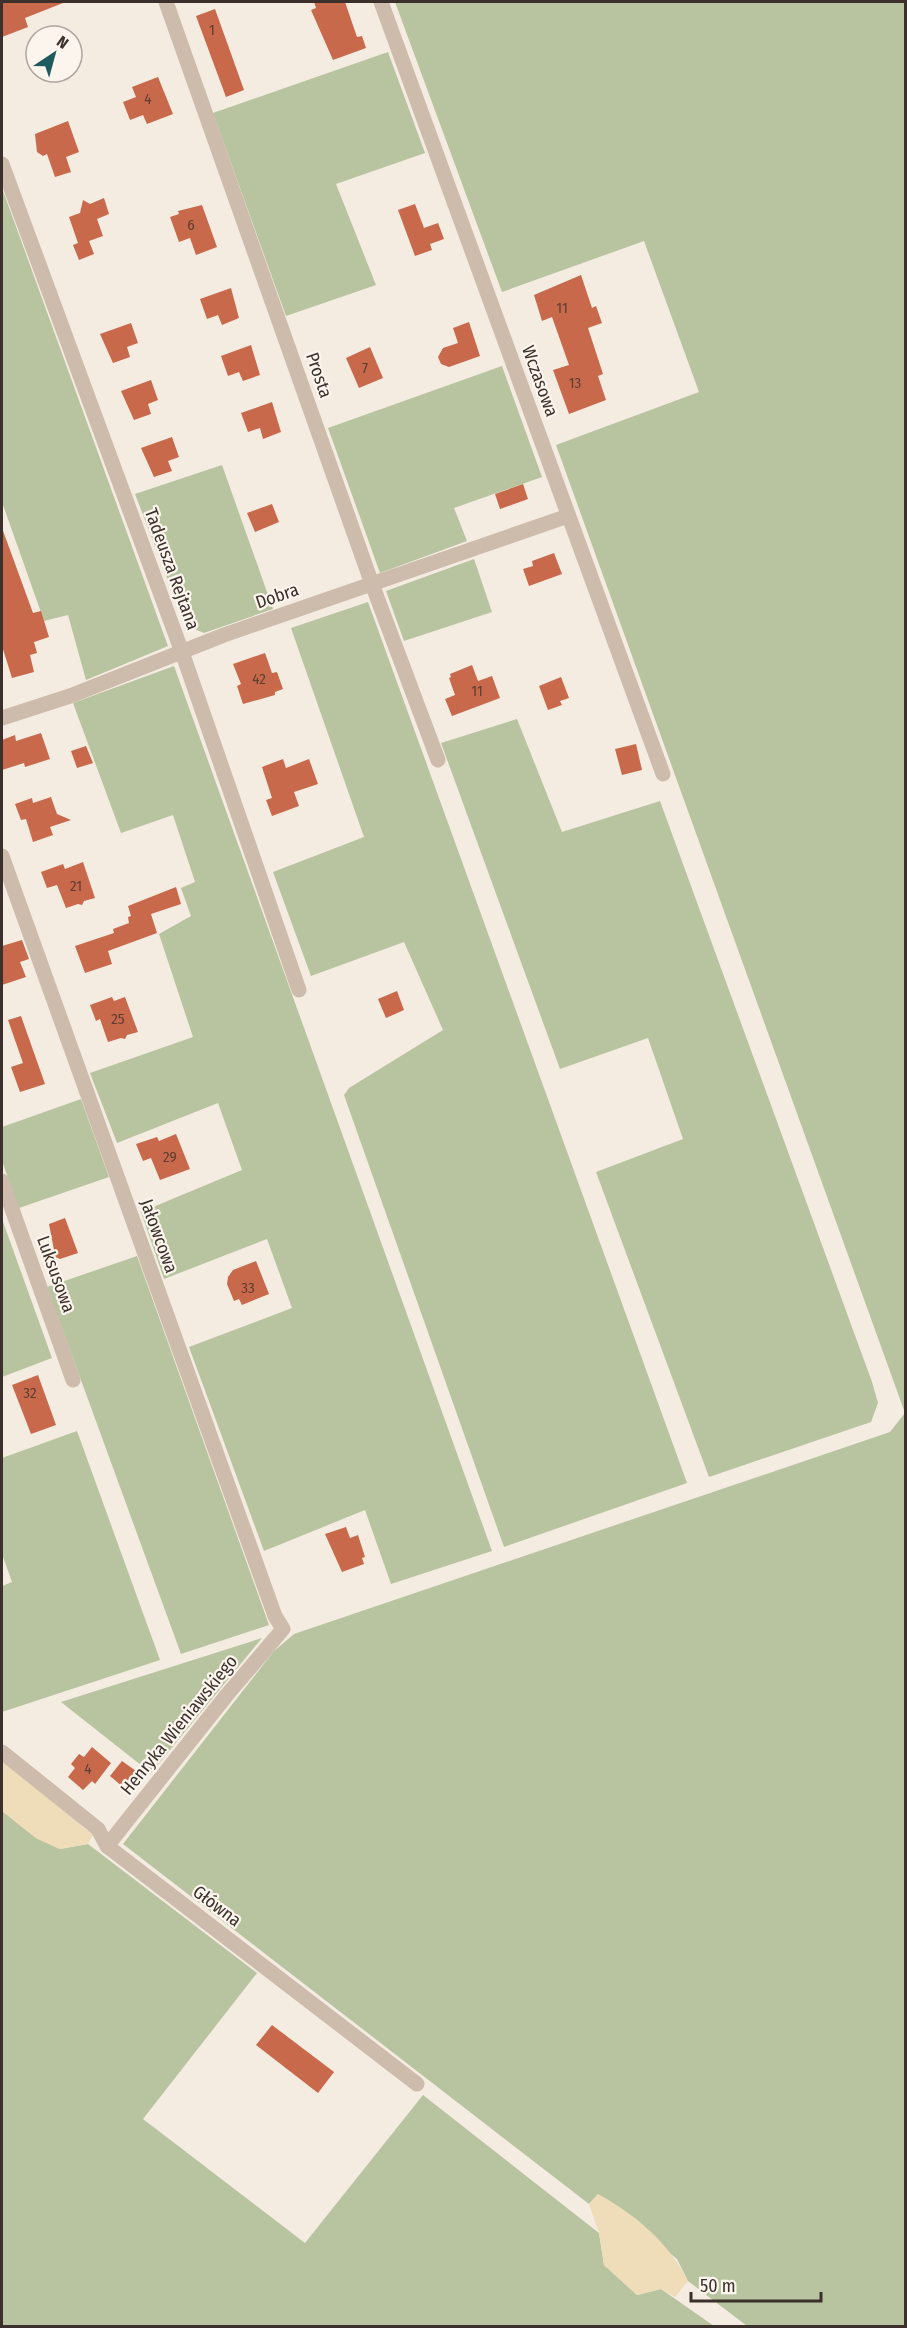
<svg xmlns="http://www.w3.org/2000/svg" width="907" height="2328" viewBox="0 0 907 2328" font-family="'Fira Sans Condensed',sans-serif">
  <rect width="100%" height="100%" fill="#f4ebe1"/>
  <g fill="#b8c4a0">
    <path d="M 395,2 L 905,2 L 905,2326 L 747,2326 L 688,2281 L 677,2259 L 598,2194 L 589,2204 L 123,1844 L 274,1651 L 294,1634 L 890,1432 L 905,1413 L 556,445 L 699,392 L 644,241 L 502,292 Z"/>
    <path d="M 388,52 L 425,153 L 336,184 L 376,285 L 286,316 L 213,113 Z"/>
    <path d="M 2,188 L 168,646 L 86,680 L 68,615 L 44,621 L 2,502 Z"/>
    <path d="M 502,366 L 542,477 L 454,508 L 467,541 L 380,573 L 328,428 Z"/>
    <path d="M 222,465 L 273,609 L 204,633 L 185,625 L 135,494 Z"/>
    <path d="M 474,559 L 492,612 L 404,641 L 386,591 Z"/>
    <path d="M 368,602 L 687,1483 L 504,1547 L 344,1095 L 349,1088 L 443,1030 L 404,942 L 311,976 L 273,872 L 364,837 L 291,628 Z"/>
    <path d="M 174,666 L 492,1551 L 391,1584 L 365,1510 L 264,1551 L 189,1347 L 292,1308 L 267,1239 L 164,1279 L 141,1212 L 242,1170 L 218,1103 L 117,1143 L 90,1073 L 193,1037 L 159,934 L 191,916 L 181,888 L 195,882 L 173,815 L 121,833 L 73,703 Z"/>
    <path d="M 517,719 L 562,832 L 660,801 L 872,1382 L 878,1403 L 871,1422 L 709,1477 L 596,1172 L 683,1139 L 648,1038 L 560,1069 L 441,743 Z"/>
    <path d="M 81,1099 L 109,1177 L 19,1208 L 2,1161 L 2,1127 Z"/>
    <path d="M 2,1219 L 52,1358 L 2,1377 Z"/>
    <path d="M 137,1256 L 269,1625 L 181,1654 L 47,1287 Z"/>
    <path d="M 77,1431 L 160,1660 L 2,1712 L 2,1586 L 12,1582 L 2,1554 L 2,1458 Z"/>
    <path d="M 262,1638 L 151,1773 L 61,1702 Z"/>
    <path d="M 2,1811 L 36,1838 L 60,1849 L 88,1844 L 257,1973 L 143,2119 L 305,2243 L 423,2095 L 599,2233 L 604,2265 L 637,2295 L 661,2289 L 714,2326 L 2,2326 Z"/>
  </g>
  <g fill="#efdcb8">
    <path d="M 2,1760 L 93,1835 L 88,1844 L 60,1849 L 36,1838 L 2,1811 Z"/>
    <path d="M 598,2194 C 635,2214 669,2243 688,2281 L 675,2297 L 661,2289 L 637,2295 L 604,2265 L 599,2233 L 589,2204 Z"/>
  </g>
  <g fill="#c8694b">
    <path d="M 2,2 L 63,2 L 63,3 L 25,18 L 28,27 L 2,37 Z"/>
    <path d="M 314,2 L 345,2 L 357,37 L 362,36 L 366,48 L 333,60 L 311,10 L 316,8 Z"/>
    <path d="M 215,9 L 244,90 L 226,97 L 196,16 Z"/>
    <path d="M 158,77 L 173,114 L 147,124 L 143,115 L 130,120 L 123,102 L 136,97 L 132,87 Z"/>
    <path d="M 68,121 L 79,152 L 66,157 L 71,172 L 55,177 L 47,154 L 43,156 L 37,152 L 35,134 Z"/>
    <path d="M 104,198 L 109,214 L 97,219 L 103,236 L 89,241 L 94,254 L 79,260 L 73,245 L 78,243 L 69,217 L 80,213 L 83,200 L 90,204 Z"/>
    <path d="M 415,204 L 424,228 L 438,223 L 444,239 L 430,244 L 432,250 L 415,256 L 398,210 Z"/>
    <path d="M 202,205 L 217,247 L 196,255 L 190,238 L 179,242 L 170,217 L 179,214 L 178,211 Z"/>
    <path d="M 581,275 L 592,308 L 596,306 L 602,323 L 588,328 L 603,374 L 598,376 L 606,400 L 569,414 L 553,370 L 569,365 L 552,317 L 542,321 L 534,295 Z"/>
    <path d="M 231,288 L 239,318 L 222,325 L 218,315 L 207,319 L 200,299 Z"/>
    <path d="M 469,322 L 480,356 L 449,367 L 441,364 L 438,357 L 443,348 L 458,343 L 453,328 Z"/>
    <path d="M 131,323 L 138,343 L 127,347 L 130,357 L 113,363 L 100,334 Z"/>
    <path d="M 251,345 L 260,375 L 243,381 L 239,372 L 228,376 L 221,356 Z"/>
    <path d="M 370,347 L 383,378 L 359,388 L 346,358 Z"/>
    <path d="M 151,380 L 158,400 L 148,404 L 151,414 L 134,420 L 121,391 Z"/>
    <path d="M 272,402 L 281,432 L 263,439 L 260,428 L 248,432 L 241,413 Z"/>
    <path d="M 172,437 L 179,457 L 168,461 L 172,471 L 154,477 L 141,448 Z"/>
    <path d="M 523,484 L 528,499 L 500,509 L 495,494 Z"/>
    <path d="M 272,504 L 279,522 L 255,532 L 247,513 Z"/>
    <path d="M 2,528 L 33,613 L 41,611 L 49,637 L 34,642 L 37,653 L 30,655 L 34,672 L 12,678 L 2,646 Z"/>
    <path d="M 554,553 L 562,574 L 529,586 L 523,569 L 533,566 L 532,561 Z"/>
    <path d="M 265,653 L 272,673 L 277,672 L 283,689 L 275,692 L 275,695 L 243,704 L 237,686 L 241,684 L 233,664 Z"/>
    <path d="M 472,665 L 478,681 L 492,676 L 500,698 L 452,716 L 445,699 L 455,695 L 449,678 L 451,677 L 450,674 Z"/>
    <path d="M 561,677 L 569,698 L 560,701 L 562,705 L 548,710 L 539,686 Z"/>
    <path d="M 41,733 L 50,759 L 25,767 L 24,763 L 2,770 L 2,740 L 15,735 L 16,741 Z"/>
    <path d="M 636,744 L 642,770 L 622,775 L 615,749 Z"/>
    <path d="M 86,746 L 93,763 L 77,768 L 71,751 Z"/>
    <path d="M 283,759 L 286,768 L 309,759 L 318,784 L 294,792 L 299,806 L 272,816 L 266,800 L 272,798 L 262,767 Z"/>
    <path d="M 51,797 L 57,814 L 71,820 L 50,827 L 53,835 L 33,842 L 26,819 L 21,820 L 15,804 L 32,798 L 33,803 Z"/>
    <path d="M 83,862 L 95,898 L 84,901 L 82,905 L 78,904 L 66,908 L 57,885 L 47,888 L 41,872 L 63,864 L 65,869 Z"/>
    <path d="M 176,887 L 181,904 L 151,914 L 157,933 L 108,951 L 112,964 L 85,973 L 75,946 L 114,933 L 113,929 L 129,923 L 128,917 L 131,916 L 128,906 Z"/>
    <path d="M 22,940 L 29,959 L 20,962 L 26,977 L 2,985 L 2,946 Z"/>
    <path d="M 397,991 L 404,1010 L 386,1018 L 378,999 Z"/>
    <path d="M 112,997 L 114,1001 L 125,997 L 138,1032 L 127,1035 L 125,1039 L 121,1038 L 108,1042 L 100,1019 L 96,1021 L 90,1005 Z"/>
    <path d="M 21,1016 L 45,1084 L 20,1092 L 11,1067 L 23,1063 L 8,1020 Z"/>
    <path d="M 176,1134 L 190,1169 L 160,1180 L 151,1158 L 143,1161 L 136,1144 L 157,1137 L 159,1141 Z"/>
    <path d="M 65,1218 L 78,1253 L 60,1259 L 51,1255 L 54,1250 L 49,1224 Z"/>
    <path d="M 256,1261 L 269,1294 L 242,1305 L 239,1299 L 234,1301 L 227,1284 L 228,1277 L 233,1270 Z"/>
    <path d="M 38,1375 L 56,1425 L 31,1434 L 12,1385 Z"/>
    <path d="M 346,1527 L 350,1538 L 358,1535 L 365,1557 L 362,1558 L 364,1564 L 342,1572 L 325,1534 Z"/>
    <path d="M 92,1747 L 111,1763 L 95,1784 L 92,1781 L 83,1790 L 68,1777 L 75,1768 L 71,1764 L 79,1754 L 84,1757 Z"/>
    <path d="M 122,1761 L 136,1771 L 123,1787 L 110,1776 Z"/>
    <path d="M 272,2025 L 334,2072 L 318,2093 L 256,2045 Z"/>
  </g>
  <g fill="none" stroke-linecap="round" stroke-linejoin="round">
    <g stroke="#cdbbac" stroke-width="15">
      <path d="M 166,2 L 372,584 L 438,760"/>
      <path d="M 381,2 L 663,774"/>
      <path d="M 2,164 L 182,652 L 299,990"/>
      <path d="M 2,718 L 70,696 L 224,635 L 568,516"/>
      <path d="M 2,856 L 275,1616 L 283,1629 L 226,1696 L 107,1846"/>
      <path d="M 2,1181 L 73,1380"/>
      <path d="M 2,1752 L 98,1829 L 107,1846 L 417,2084"/>
    </g>
  </g>
  <g text-anchor="middle" dominant-baseline="central" stroke-width="4.5" stroke-linejoin="round" paint-order="stroke">
    <g font-size="15" fill="#5e3e33">
      <text x="212" y="30">1</text>
      <text x="148" y="99">4</text>
      <text x="191" y="225">6</text>
      <text x="562" y="308">11</text>
      <text x="365" y="368">7</text>
      <text x="575" y="383">13</text>
      <text x="259" y="679">42</text>
      <text x="477" y="691">11</text>
      <text x="76" y="886">21</text>
      <text x="118" y="1019">25</text>
      <text x="170" y="1157">29</text>
      <text x="248" y="1288">33</text>
      <text x="30" y="1393">32</text>
      <text x="88" y="1769">4</text>
    </g>
    <g font-size="18" fill="#3b302b" stroke="#fbf5ee">
      <text transform="translate(319 375) rotate(71)">Prosta</text>
      <text transform="translate(540 381) rotate(70)">Wczasowa</text>
      <text transform="translate(172 569) rotate(70)">Tadeusza Rejtana</text>
      <text transform="translate(277 596) rotate(-19)">Dobra</text>
      <text transform="translate(159 1236) rotate(70)">Jałowcowa</text>
      <text transform="translate(56 1274) rotate(70)">Luksusowa</text>
      <text transform="translate(179 1725) rotate(-51)">Henryka Wieniawskiego</text>
      <text transform="translate(217 1906) rotate(37)">Główna</text>
    </g>
  </g>
  <rect width="907" height="2328" fill="none" stroke="#3b302b" stroke-width="6"/>
  <g transform="translate(54 54) rotate(36)"><circle r="28" fill="#fbf5ee" stroke="#aea6a0" stroke-width="1.5"/>
  <path d="M0-4.5L10 22L0 15L-10 22Z" fill="#1f5a5e"/>
  <text y="-9" font-size="16" font-weight="bold" text-anchor="middle" fill="#3b302b">N</text>
  </g>
  <path d="M691 2292v9h130v-9" fill="none" stroke="#3b302b" stroke-width="3"/>
  <text x="700" y="2292" font-size="18" fill="#3b302b" stroke="#fbf5ee" stroke-width="4.5" paint-order="stroke">50 m</text>
</svg>
